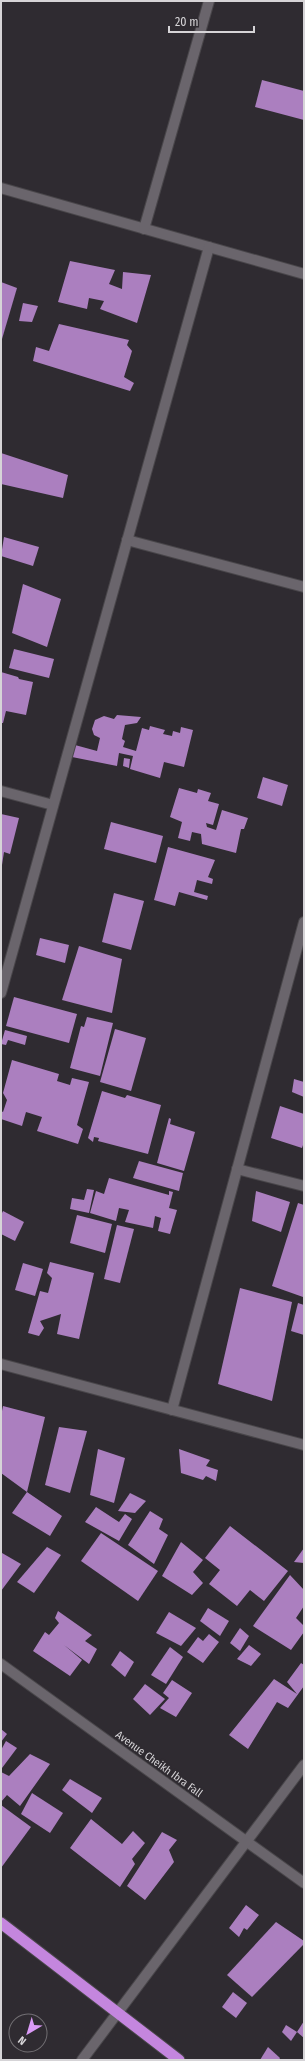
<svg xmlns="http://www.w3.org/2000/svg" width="305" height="2061" viewBox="0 0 305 2061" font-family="'Fira Sans Condensed',sans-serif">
  <rect width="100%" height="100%" fill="#2f2b31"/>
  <g fill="#ab7fbf">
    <path d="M 262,80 L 304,91 L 304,120 L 255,107 Z"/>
    <path d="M 70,261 L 115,270 L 109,284 L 122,289 L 123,272 L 151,275 L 137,323 L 100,309 L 104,301 L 89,298 L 87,309 L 58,302 Z"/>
    <path d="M 1,282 L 17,288 L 2,339 L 1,338 Z"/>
    <path d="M 23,303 L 38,306 L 32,322 L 19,321 Z"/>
    <path d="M 59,324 L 129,340 L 127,345 L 132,351 L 124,377 L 134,383 L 130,391 L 33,361 L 36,347 L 49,351 Z"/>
    <path d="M 1,453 L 68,475 L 63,498 L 1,484 Z"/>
    <path d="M 4,537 L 39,547 L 33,566 L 1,556 Z"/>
    <path d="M 23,584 L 61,599 L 47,647 L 12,633 Z"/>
    <path d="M 14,649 L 54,659 L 49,678 L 9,668 Z"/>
    <path d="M 1,672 L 18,677 L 19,679 L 33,682 L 26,715 L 6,711 L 3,723 L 1,723 Z"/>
    <path d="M 117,715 L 141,717 L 137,723 L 125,725 L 122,739 L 125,741 L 123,747 L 136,751 L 142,728 L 149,730 L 150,726 L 165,730 L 163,734 L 172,736 L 173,731 L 180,733 L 181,727 L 193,730 L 184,767 L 164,762 L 160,778 L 130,769 L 133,756 L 119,753 L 117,766 L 72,757 L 75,745 L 97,751 L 100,738 L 94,735 L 92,729 L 95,720 L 104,716 L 114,719 Z"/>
    <path d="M 124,758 L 130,759 L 129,768 L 123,766 Z"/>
    <path d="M 263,777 L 288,785 L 282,806 L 257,798 Z"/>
    <path d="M 179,788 L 197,793 L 198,789 L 211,793 L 208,801 L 219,804 L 213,825 L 206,823 L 207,827 L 216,830 L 222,810 L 248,818 L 244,829 L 241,829 L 236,853 L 202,844 L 201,834 L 192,832 L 190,841 L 178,838 L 182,822 L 170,817 Z"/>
    <path d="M 1,814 L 19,818 L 10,854 L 4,852 L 2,865 Z"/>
    <path d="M 111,822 L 163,836 L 156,863 L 104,849 Z"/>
    <path d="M 168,847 L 215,860 L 208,877 L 213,879 L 212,884 L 197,880 L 194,892 L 208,896 L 207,900 L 179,892 L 175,906 L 154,900 Z"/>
    <path d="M 114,893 L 144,901 L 131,950 L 102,942 Z"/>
    <path d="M 40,938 L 69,945 L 65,963 L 36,955 Z"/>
    <path d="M 79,946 L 122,959 L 112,1013 L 62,1000 Z"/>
    <path d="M 14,997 L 77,1014 L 69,1043 L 6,1026 Z"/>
    <path d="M 87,1017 L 113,1023 L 100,1076 L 70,1068 L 81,1026 L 84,1027 Z"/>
    <path d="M 115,1029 L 146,1038 L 131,1091 L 100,1082 Z"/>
    <path d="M 5,1030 L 27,1036 L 25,1045 L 8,1040 L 6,1045 L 1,1044 Z"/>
    <path d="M 12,1060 L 59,1074 L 57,1081 L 70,1085 L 72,1078 L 89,1082 L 77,1125 L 83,1129 L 78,1144 L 37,1131 L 42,1117 L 26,1112 L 22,1126 L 1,1119 L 1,1111 L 3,1112 L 7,1100 L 3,1093 Z"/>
    <path d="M 294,1079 L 304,1082 L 304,1097 L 292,1092 Z"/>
    <path d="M 102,1091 L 125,1098 L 127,1095 L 161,1105 L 148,1154 L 98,1141 L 99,1138 L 94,1137 L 93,1142 L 88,1138 Z"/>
    <path d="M 280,1106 L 304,1114 L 304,1142 L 302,1148 L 271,1138 Z"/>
    <path d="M 169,1118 L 171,1119 L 170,1124 L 195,1132 L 184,1171 L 157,1163 Z"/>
    <path d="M 139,1161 L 183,1173 L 179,1191 L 133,1178 Z"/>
    <path d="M 109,1178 L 169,1195 L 169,1191 L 173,1192 L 169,1208 L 177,1210 L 170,1234 L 158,1231 L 161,1218 L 155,1216 L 153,1228 L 125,1222 L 129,1210 L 119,1208 L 116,1221 L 90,1213 L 96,1191 L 104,1194 Z"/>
    <path d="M 87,1189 L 94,1190 L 89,1213 L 70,1209 L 72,1198 L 84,1200 Z"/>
    <path d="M 256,1191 L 290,1202 L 281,1232 L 252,1221 Z"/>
    <path d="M 298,1203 L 304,1205 L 303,1297 L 272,1286 Z"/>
    <path d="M 3,1211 L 24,1222 L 15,1241 L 1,1234 L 1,1215 Z"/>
    <path d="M 77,1215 L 112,1224 L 105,1253 L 70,1243 Z"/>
    <path d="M 117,1225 L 134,1229 L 120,1283 L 104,1279 Z"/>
    <path d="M 50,1262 L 94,1273 L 79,1339 L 57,1334 L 61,1314 L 40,1321 L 44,1328 L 39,1336 L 28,1333 L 40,1291 L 48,1293 L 52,1278 L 47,1273 Z"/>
    <path d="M 23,1263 L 43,1269 L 35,1296 L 15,1290 Z"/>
    <path d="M 240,1288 L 292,1302 L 272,1401 L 218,1384 Z"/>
    <path d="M 298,1303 L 304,1305 L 304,1335 L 291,1331 Z"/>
    <path d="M 3,1406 L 45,1417 L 27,1492 L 62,1516 L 50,1536 L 12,1513 L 27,1492 L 1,1473 L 1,1416 Z"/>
    <path d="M 59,1427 L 87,1431 L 70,1493 L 45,1485 Z"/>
    <path d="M 98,1449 L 125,1458 L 114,1503 L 90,1495 Z"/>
    <path d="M 179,1449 L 210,1460 L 206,1466 L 218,1470 L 216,1481 L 206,1476 L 203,1480 L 181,1473 Z"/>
    <path d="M 130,1493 L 146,1501 L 135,1513 L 118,1511 Z"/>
    <path d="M 96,1507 L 119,1522 L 125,1514 L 132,1519 L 119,1541 L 85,1522 Z"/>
    <path d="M 150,1511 L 163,1519 L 159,1529 L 168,1535 L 154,1564 L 128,1545 Z"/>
    <path d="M 230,1526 L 288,1571 L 264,1601 L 250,1590 L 237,1606 L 209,1584 L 220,1570 L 205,1558 Z"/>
    <path d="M 101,1533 L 158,1571 L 138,1601 L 81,1561 Z"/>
    <path d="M 181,1542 L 203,1560 L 193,1572 L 203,1583 L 192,1595 L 162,1576 Z"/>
    <path d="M 47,1547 L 61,1555 L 34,1593 L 17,1582 Z"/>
    <path d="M 304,1548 L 304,1563 L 294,1562 Z"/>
    <path d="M 2,1553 L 21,1564 L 1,1591 L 1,1554 Z"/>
    <path d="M 290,1575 L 304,1590 L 304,1606 L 296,1618 L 304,1626 L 304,1632 L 291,1650 L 253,1626 Z"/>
    <path d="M 208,1608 L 229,1621 L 220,1636 L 200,1621 Z"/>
    <path d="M 58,1611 L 92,1635 L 85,1641 L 97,1649 L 89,1664 L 64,1645 L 82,1660 L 70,1676 L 33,1651 L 45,1632 L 49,1635 L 59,1623 L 55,1618 Z"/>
    <path d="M 169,1612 L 196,1628 L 181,1646 L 156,1633 Z"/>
    <path d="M 240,1628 L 249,1636 L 240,1651 L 230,1643 Z"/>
    <path d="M 209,1634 L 219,1642 L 203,1663 L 187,1652 L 198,1637 L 203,1641 Z"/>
    <path d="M 249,1645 L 261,1654 L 251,1666 L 237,1659 Z"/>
    <path d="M 170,1647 L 183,1657 L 166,1684 L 151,1675 Z"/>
    <path d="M 120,1651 L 134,1662 L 125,1677 L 111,1665 Z"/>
    <path d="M 301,1663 L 304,1665 L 304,1686 L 288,1708 L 277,1702 L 248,1749 L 229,1735 L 274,1679 L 297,1694 L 287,1682 Z"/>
    <path d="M 172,1680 L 192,1693 L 176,1717 L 160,1708 L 169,1698 L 163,1693 Z"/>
    <path d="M 145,1684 L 165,1699 L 150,1715 L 133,1699 Z"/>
    <path d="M 1,1729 L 7,1734 L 1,1742 Z"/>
    <path d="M 6,1741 L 17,1748 L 2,1768 L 1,1750 Z"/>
    <path d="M 30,1754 L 50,1764 L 20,1806 L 7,1795 L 1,1802 L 1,1772 L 9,1776 Z"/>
    <path d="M 70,1779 L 102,1798 L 92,1813 L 62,1790 Z"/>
    <path d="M 32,1793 L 63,1813 L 50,1833 L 21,1814 Z"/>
    <path d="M 1,1805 L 31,1827 L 1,1868 Z"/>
    <path d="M 91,1819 L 122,1844 L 133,1831 L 145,1843 L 132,1859 L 135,1864 L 120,1887 L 70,1848 Z"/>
    <path d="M 162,1832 L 177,1840 L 169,1850 L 174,1862 L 145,1900 L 127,1886 Z"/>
    <path d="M 246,1905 L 259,1915 L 247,1930 L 244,1928 L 239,1937 L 229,1928 Z"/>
    <path d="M 276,1922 L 304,1941 L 304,1944 L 252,1997 L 227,1975 Z"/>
    <path d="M 233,1992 L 247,2003 L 236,2018 L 222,2007 Z"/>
    <path d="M 304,2021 L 304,2038 L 297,2032 Z"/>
    <path d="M 286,2025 L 297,2032 L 291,2041 L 282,2032 Z"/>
    <path d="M 268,2047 L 280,2058 L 279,2060 L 260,2060 Z"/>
  </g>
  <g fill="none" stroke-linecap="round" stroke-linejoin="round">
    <defs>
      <g id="minor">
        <path d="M 1,188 L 304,274"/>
        <path d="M 144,229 L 209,1"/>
        <path d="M 127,540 L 304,587"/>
        <path d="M 1,791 L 53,805"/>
        <path d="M 1,993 L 209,247"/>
        <path d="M 237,1169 L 304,1186"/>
        <path d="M 172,1410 L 304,922"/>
        <path d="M 1,1664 L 304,1883"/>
        <path d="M 82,2060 L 304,1765"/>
      </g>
      <path id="tertiary" d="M 1,1364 L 304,1445"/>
      <path id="trunk" d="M 1,1923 L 179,2060"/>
    </defs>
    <use href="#minor" stroke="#49464a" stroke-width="12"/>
    <use href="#tertiary" stroke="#49464a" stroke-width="12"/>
    <use href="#trunk" stroke="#49464a" stroke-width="13"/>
    <use href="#minor" stroke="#6a656c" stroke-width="10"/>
    <use href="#tertiary" stroke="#6a656c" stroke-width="10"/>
    <use href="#trunk" stroke="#c486de" stroke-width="11"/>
  </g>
  <g text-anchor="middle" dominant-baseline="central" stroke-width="4" stroke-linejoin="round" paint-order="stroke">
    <g font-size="11" fill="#d6d4d7" stroke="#2f2b31">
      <text transform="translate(159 1764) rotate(36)">Avenue Cheikh Ibra Fall</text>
    </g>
  </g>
  <rect width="305" height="2061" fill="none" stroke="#d6d4d7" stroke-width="4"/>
  <g transform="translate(28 2033) rotate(218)"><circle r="19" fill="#2f2b31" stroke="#726f73"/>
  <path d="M0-3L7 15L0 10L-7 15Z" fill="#da9af6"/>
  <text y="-6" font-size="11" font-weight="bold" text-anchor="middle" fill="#d6d4d7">N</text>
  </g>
  <path d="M169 26v6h85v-6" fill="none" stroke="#d6d4d7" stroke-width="2"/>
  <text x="175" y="26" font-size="12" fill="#d6d4d7" stroke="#2f2b31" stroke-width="3" paint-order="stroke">20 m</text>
</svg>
